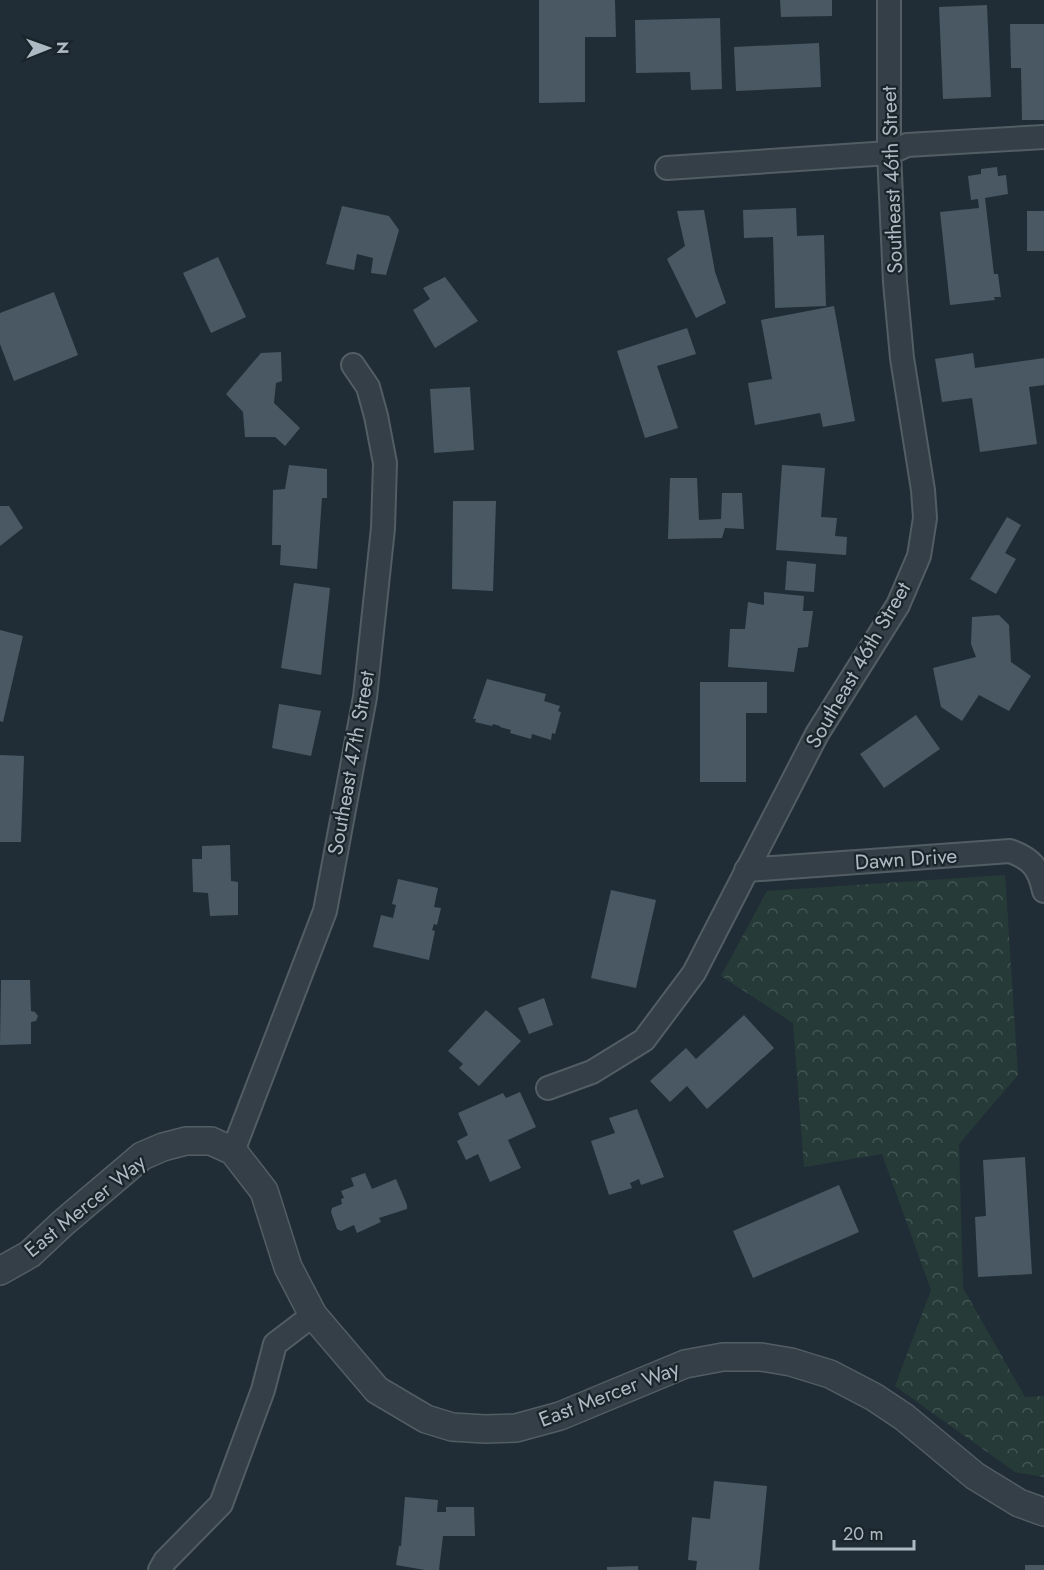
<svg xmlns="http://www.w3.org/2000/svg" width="1044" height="1570" viewBox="0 0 1044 1570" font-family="Jost,sans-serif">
  <defs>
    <pattern id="forest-crowns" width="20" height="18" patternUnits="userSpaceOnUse" patternTransform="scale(1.5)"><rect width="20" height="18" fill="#263b38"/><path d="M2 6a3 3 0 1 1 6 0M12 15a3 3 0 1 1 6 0" fill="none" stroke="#435553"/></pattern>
  </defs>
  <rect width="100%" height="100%" fill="#212d36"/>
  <path fill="url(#forest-crowns)" d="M 1005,875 L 1018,1075 L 959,1144 L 963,1288 L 1025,1397 L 1044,1396 L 1044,1477 L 1015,1472 L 895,1386 L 931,1290 L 882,1154 L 804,1167 L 793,1023 L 721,976 L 767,891 Z"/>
  <g fill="#495862">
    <path d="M 539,0 L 615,0 L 616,37 L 585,37 L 585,102 L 539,103 Z"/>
    <path d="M 780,0 L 832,0 L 832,16 L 781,17 Z"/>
    <path d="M 987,5 L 991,97 L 943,99 L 939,7 Z"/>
    <path d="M 720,18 L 722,89 L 691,90 L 690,72 L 636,73 L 635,20 Z"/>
    <path d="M 1010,24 L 1044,24 L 1044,120 L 1022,120 L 1021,68 L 1011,68 Z"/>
    <path d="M 819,43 L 821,87 L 736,91 L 734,47 Z"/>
    <path d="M 997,167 L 998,176 L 1006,175 L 1008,194 L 985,198 L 994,274 L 998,274 L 1001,297 L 994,297 L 995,300 L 950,305 L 940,212 L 979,208 L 978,199 L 971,200 L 968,176 L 981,174 L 981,169 Z"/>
    <path d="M 342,206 L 389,216 L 399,230 L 386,275 L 371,273 L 373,258 L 357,254 L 354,270 L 326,264 Z"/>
    <path d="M 796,208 L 797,236 L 824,235 L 826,306 L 775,308 L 773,237 L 744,238 L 743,210 Z"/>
    <path d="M 704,210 L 715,272 L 726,303 L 696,318 L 667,259 L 685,246 L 677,211 Z"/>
    <rect x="1027" y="211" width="17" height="40"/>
    <path d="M 218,257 L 246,317 L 211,333 L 183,273 Z"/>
    <path d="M 445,277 L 478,321 L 435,348 L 413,310 L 430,299 L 423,288 Z"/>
    <path d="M 54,292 L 78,355 L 14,381 L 0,344 L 0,313 Z"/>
    <path d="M 834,306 L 855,421 L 823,427 L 820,413 L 755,425 L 748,383 L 772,379 L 761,320 Z"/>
    <path d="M 687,328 L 696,354 L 657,366 L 678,428 L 645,438 L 617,351 Z"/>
    <path d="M 281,352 L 282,381 L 276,383 L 274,403 L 300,428 L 285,446 L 275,437 L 245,437 L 243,412 L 226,394 L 261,353 Z"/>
    <path d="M 973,353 L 975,368 L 1044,358 L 1044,385 L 1029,387 L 1037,444 L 980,452 L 972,398 L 942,402 L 935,359 Z"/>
    <path d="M 470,387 L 474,450 L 434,453 L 430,389 Z"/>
    <path d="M 289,465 L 327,469 L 327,498 L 322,498 L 317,569 L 280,565 L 281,545 L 272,545 L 273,490 L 285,489 Z"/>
    <path d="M 782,465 L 825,468 L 821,517 L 837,518 L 835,536 L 847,537 L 846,555 L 776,550 Z"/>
    <path d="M 670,478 L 697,478 L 699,520 L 721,519 L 722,493 L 742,493 L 744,529 L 725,528 L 722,538 L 668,539 Z"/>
    <path d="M 453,501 L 496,501 L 493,591 L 452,589 Z"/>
    <path d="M 0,506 L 9,506 L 23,528 L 0,546 Z"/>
    <path d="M 1007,517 L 1021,525 L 1005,553 L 1016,559 L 996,594 L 970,579 Z"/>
    <path d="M 787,561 L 816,564 L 814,592 L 785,590 Z"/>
    <path d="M 294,583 L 330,588 L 321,675 L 281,668 Z"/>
    <path d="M 764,592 L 804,596 L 803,611 L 813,611 L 808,647 L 798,648 L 794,672 L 728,667 L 730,629 L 745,629 L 748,602 L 764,605 Z"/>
    <path d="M 999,615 L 1009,625 L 1011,662 L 1031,676 L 1009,711 L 979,695 L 962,721 L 941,707 L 933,668 L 976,657 L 971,644 L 972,617 Z"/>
    <path d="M 0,630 L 23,636 L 3,722 L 0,721 Z"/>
    <path d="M 487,679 L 546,694 L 544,701 L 560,706 L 558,711 L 561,712 L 555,734 L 552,733 L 551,740 L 532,734 L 531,739 L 510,733 L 511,730 L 500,727 L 500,726 L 493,724 L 492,726 L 475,722 L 476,719 L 473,719 Z"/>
    <path d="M 700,682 L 767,682 L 767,713 L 746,713 L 746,782 L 700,782 Z"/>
    <path d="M 279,704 L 321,711 L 311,756 L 272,748 Z"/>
    <path d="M 916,715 L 940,749 L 884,788 L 860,754 Z"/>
    <path d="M 0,755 L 24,756 L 21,842 L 0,842 Z"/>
    <path d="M 230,845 L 231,881 L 238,882 L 238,915 L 210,916 L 208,893 L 193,892 L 192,859 L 202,859 L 202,846 Z"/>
    <path d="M 398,879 L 438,888 L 434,907 L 441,908 L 437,925 L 434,924 L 432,930 L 435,931 L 429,960 L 373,947 L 381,915 L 393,918 L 396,905 L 392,904 Z"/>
    <path d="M 611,890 L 656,900 L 636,988 L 591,978 Z"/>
    <path d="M 1,980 L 30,980 L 31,1011 L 35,1012 L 38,1016 L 36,1021 L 31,1022 L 31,1044 L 0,1045 Z"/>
    <path d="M 544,998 L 553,1025 L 529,1034 L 518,1008 Z"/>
    <path d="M 486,1010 L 521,1041 L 479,1086 L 459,1068 L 463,1064 L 448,1051 Z"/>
    <path d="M 744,1015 L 774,1048 L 707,1109 L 687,1086 L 670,1102 L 650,1081 L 686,1048 L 696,1059 Z"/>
    <path d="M 520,1092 L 536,1127 L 508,1140 L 521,1168 L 490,1182 L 478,1154 L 466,1160 L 457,1141 L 468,1135 L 458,1113 L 503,1093 L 506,1098 Z"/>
    <path d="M 637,1109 L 664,1177 L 641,1185 L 639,1179 L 630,1183 L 632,1188 L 609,1195 L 591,1141 L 615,1133 L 609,1118 Z"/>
    <path d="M 1025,1157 L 1032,1274 L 978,1277 L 975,1217 L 986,1216 L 983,1160 Z"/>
    <path d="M 365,1173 L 372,1189 L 396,1179 L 407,1205 L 407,1209 L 379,1218 L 381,1222 L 357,1233 L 354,1225 L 341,1231 L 337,1229 L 331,1212 L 332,1208 L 342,1204 L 341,1199 L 344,1198 L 341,1191 L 354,1186 L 351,1178 Z"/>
    <path d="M 839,1185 L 859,1232 L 753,1278 L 733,1231 Z"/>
    <path d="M 714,1481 L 767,1486 L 759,1570 L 696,1570 L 697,1561 L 688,1560 L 692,1517 L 710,1519 Z"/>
    <path d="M 405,1497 L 438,1500 L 437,1512 L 446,1512 L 446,1507 L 474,1507 L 475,1536 L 443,1536 L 439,1570 L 425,1570 L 396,1565 L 399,1546 L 401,1546 Z"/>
    <rect x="1025" y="1565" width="19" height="5"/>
    <path d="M 638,1566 L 638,1570 L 607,1570 L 607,1567 Z"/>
  </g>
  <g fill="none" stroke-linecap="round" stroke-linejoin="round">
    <defs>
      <g id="minor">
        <path d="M 667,168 L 889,153 L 907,145 L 1044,137"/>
        <path d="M 746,870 L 1010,851 C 1032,859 1039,868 1044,891"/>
        <path d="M 548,1088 L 592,1072 L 644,1040 L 694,973 L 817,734 L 898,605 L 919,556 L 925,518 L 923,490 L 902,358 L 895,282 L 889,153 L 889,0"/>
        <path d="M 233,1151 L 325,911 L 365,697 L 383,528 L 385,463 L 376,416 L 368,387 L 353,365"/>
        <path d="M 160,1570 L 165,1561 L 221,1504 L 263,1390 L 275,1344 L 313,1315"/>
      </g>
      <path id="tertiary" d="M 0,1271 L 30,1254 L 63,1223 L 142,1156 L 163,1147 L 186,1141 L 211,1141 L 233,1151 L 264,1191 L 288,1267 L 313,1315 L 377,1390 L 426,1419 L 452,1427 L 485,1429 L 516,1428 L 560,1416 L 685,1364 L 723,1357 L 761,1357 L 791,1362 L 830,1374 L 874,1397 L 904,1417 L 975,1476 L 1019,1503 L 1044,1512"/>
    </defs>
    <use href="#minor" stroke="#525d64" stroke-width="26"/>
    <use href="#tertiary" stroke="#525d64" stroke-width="30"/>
    <use href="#minor" stroke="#343f47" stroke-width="22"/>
    <use href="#tertiary" stroke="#343f47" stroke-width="27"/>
  </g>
  <g text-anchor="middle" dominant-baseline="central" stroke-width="4.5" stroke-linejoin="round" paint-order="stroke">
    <g font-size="21" fill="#aebac3" stroke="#1a242b">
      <text transform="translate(892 180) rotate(-92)">Southeast 46th Street</text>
      <text transform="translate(858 665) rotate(-60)">Southeast 46th Street</text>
      <text transform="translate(351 763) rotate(-80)">Southeast 47th Street</text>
      <text transform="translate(906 859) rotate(-4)">Dawn Drive</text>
      <text transform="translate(85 1206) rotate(-39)">East Mercer Way</text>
      <text transform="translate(609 1394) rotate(-21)">East Mercer Way</text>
    </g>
  </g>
  <g transform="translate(48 48) rotate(89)" stroke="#1a242b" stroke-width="4.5" paint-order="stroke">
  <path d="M0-4.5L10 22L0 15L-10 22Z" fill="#aebac3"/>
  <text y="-9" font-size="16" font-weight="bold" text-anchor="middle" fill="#aebac3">N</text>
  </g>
  <path d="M834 1540v9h80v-9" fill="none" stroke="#aebac3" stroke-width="3"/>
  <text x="843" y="1540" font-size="18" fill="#aebac3" stroke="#1a242b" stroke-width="4.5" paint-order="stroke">20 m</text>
</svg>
